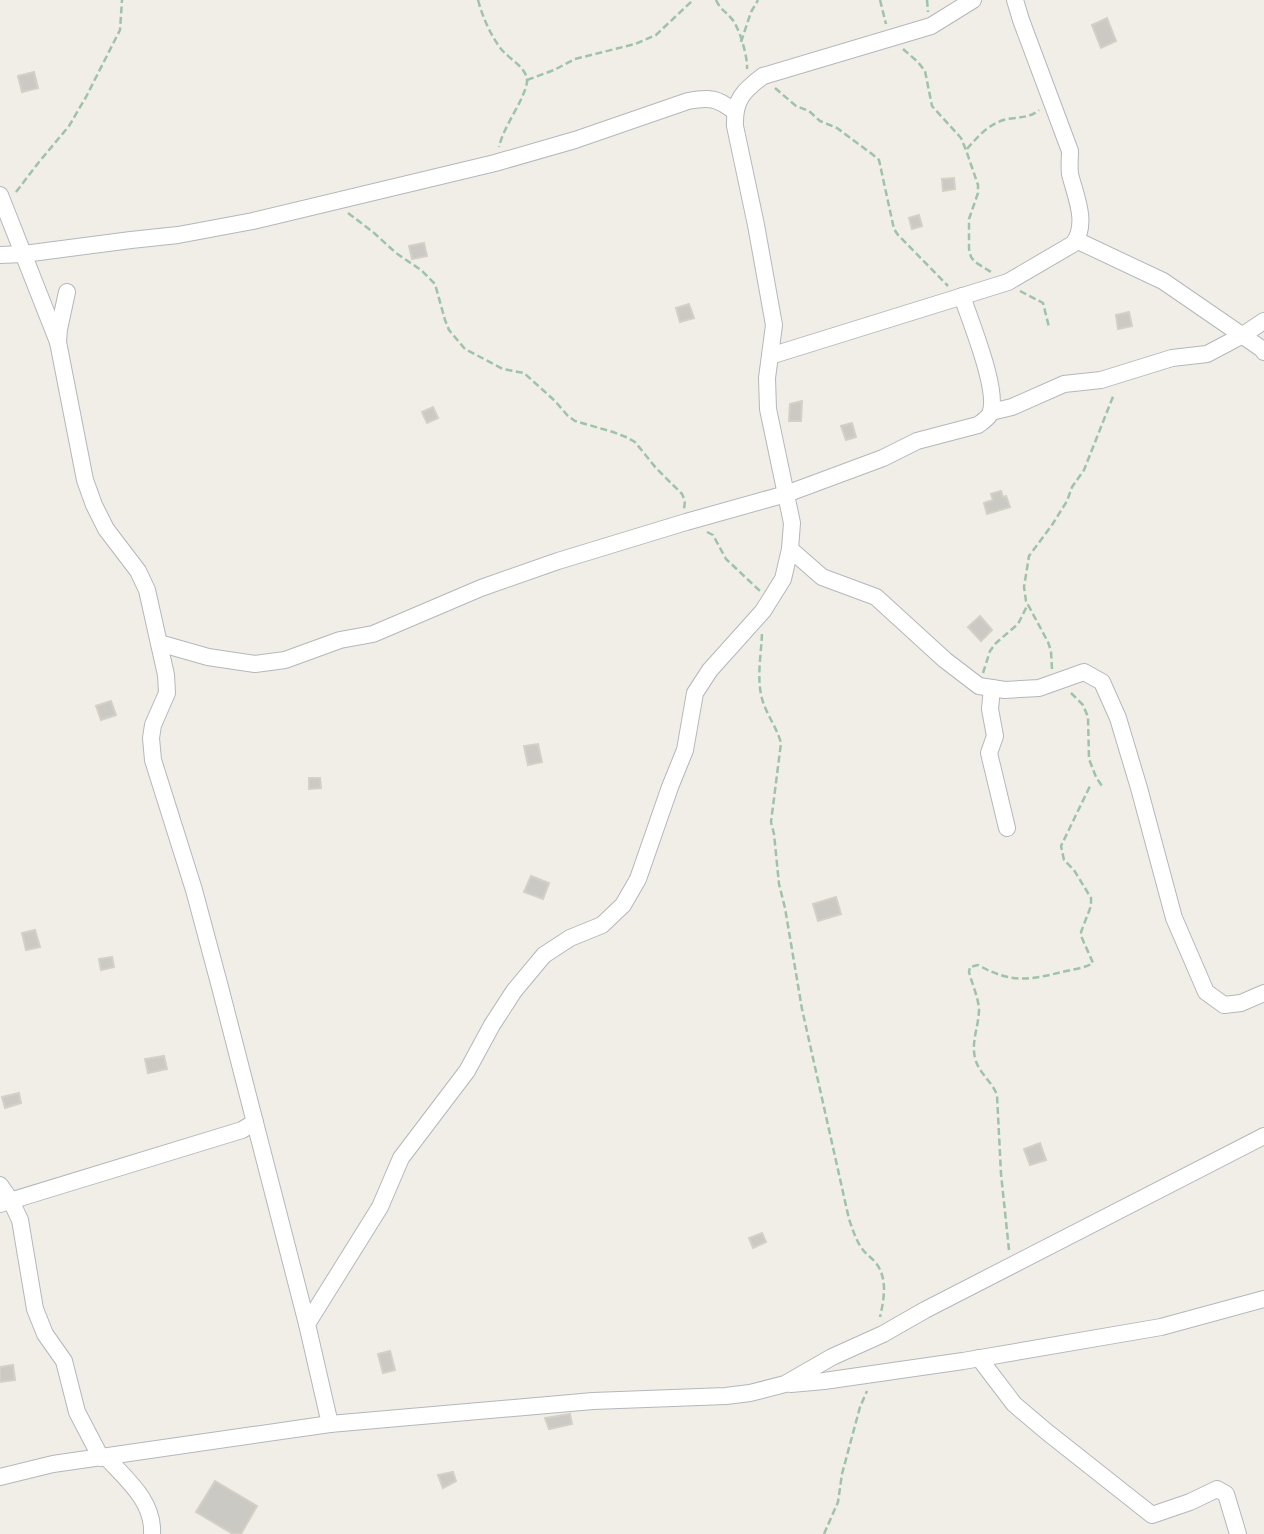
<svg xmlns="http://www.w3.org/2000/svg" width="1264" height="1534" viewBox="0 0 1264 1534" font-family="'Roboto Condensed',sans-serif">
  <rect width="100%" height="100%" fill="#f0eee7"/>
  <g fill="#cbc9c4" stroke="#d4d0c6" stroke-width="2">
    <path d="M 1107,18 L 1116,41 L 1101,48 L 1092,25 Z"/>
    <path d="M 34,72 L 38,88 L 22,92 L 18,76 Z"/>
    <path d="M 954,178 L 955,189 L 943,191 L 942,179 Z"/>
    <path d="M 919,215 L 922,226 L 912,229 L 909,218 Z"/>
    <path d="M 424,243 L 427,256 L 412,259 L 409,246 Z"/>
    <path d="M 689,304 L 694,318 L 680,322 L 676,308 Z"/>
    <path d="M 1129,312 L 1132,326 L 1118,329 L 1116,315 Z"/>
    <path d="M 802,401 L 801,421 L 789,421 L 790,404 Z"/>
    <path d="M 433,407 L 438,418 L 427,423 L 422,412 Z"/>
    <path d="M 852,423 L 856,437 L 846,440 L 841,426 Z"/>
    <path d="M 1001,491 L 1003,497 L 1006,496 L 1010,507 L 987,514 L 984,503 L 993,500 L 991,494 Z"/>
    <path d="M 980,616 L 992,630 L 981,641 L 968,627 Z"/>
    <path d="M 111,701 L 116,715 L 101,720 L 96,706 Z"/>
    <path d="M 538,744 L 542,762 L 528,765 L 524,746 Z"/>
    <path d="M 309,778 L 320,778 L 321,788 L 309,789 Z"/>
    <path d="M 531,876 L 549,883 L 543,899 L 524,892 Z"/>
    <path d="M 836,897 L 841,914 L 818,921 L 813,904 Z"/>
    <path d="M 35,930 L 40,947 L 26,950 L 22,933 Z"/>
    <path d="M 112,957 L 114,967 L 101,970 L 99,959 Z"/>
    <path d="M 164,1056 L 167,1069 L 148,1073 L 145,1059 Z"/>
    <path d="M 19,1093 L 21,1103 L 5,1108 L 2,1097 Z"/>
    <path d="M 1040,1143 L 1046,1160 L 1030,1165 L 1024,1149 Z"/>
    <path d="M 762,1233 L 766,1242 L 753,1248 L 749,1238 Z"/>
    <path d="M 390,1351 L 395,1370 L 383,1373 L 378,1354 Z"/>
    <path d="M 13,1365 L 15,1380 L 0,1382 L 0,1367 Z"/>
    <path d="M 570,1414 L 572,1424 L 549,1429 L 545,1418 Z"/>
    <path d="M 453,1472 L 456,1481 L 443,1488 L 438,1475 Z"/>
    <path d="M 215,1481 L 257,1506 L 241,1534 L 233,1534 L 196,1512 Z"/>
  </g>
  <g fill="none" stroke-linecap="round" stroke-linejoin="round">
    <defs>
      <g id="street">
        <path d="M 0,195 L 58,342"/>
        <path d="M 1076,240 L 1163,281 L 1262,349 L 1264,352"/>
        <path d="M 0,255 L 24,254 L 131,240 L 178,235 L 253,221 L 495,163 L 575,140 L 688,101 C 710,97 717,98 734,111"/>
        <path d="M 67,292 L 59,329 L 58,342 L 85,480 L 94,505 L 106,529 L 138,571 L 147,590 L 166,675 L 167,693 L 153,725 L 151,738 L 153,760 L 194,890 L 220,987 L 307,1324"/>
        <path d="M 770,356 L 1008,282 L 1073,244 C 1089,224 1075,195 1070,174 C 1069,166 1070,159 1070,151 L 1021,20 L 1015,0"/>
        <path d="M 991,412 L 1012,407 L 1064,384 L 1101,380 L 1172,358 L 1207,354 L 1243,335 L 1264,321"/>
        <path d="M 790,549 L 822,577 L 876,597 L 945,660 L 979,686 L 1005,690 L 1039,688 L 1084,672 L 1102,682 L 1118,718 L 1139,788 L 1174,918 L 1206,992 L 1224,1005 L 1241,1003 L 1264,993"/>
        <path d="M 159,643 L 208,657 L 255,664 L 285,660 L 340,640 L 373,634 L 481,588 L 558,561 L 686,522 L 786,494 L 883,458 L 917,441 L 978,425 C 982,422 987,419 990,414 C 1000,392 970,321 962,296"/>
        <path d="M 992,688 L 990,709 L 995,736 L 989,753 L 1007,828"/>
        <path d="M 0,1185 L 11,1201 L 20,1220 L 35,1309 L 45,1334 L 64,1361 L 77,1412 L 101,1458"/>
        <path d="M 0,1204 L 242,1130 L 255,1122"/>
        <path d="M 979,1358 L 1014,1404 L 1047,1432 L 1152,1515 L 1190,1502 L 1217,1489 L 1226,1494 L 1238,1534"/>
        <path d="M 791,1384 L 824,1381 L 963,1361 L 1161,1327 L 1264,1299"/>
        <path d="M 330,1424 L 307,1324 L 380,1207 L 401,1158 L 467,1071 L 492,1025 L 514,991 L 544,955 L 570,938 L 602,925 L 623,905 L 638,879 L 670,787 L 685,750 L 695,693 L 710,670 L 763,611 L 783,579 L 790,549 L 792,523 L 768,409 L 767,378 L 774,325 L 756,225 L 735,126 C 734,100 743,91 763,76 L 931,26 L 973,0"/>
        <path d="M 106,1457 C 126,1479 154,1501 152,1534"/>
        <path d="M 0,1477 L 53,1464 L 330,1424 L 593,1401 L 726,1396 L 750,1393 L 785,1384 L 832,1357 L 883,1334 L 925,1310 L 1264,1136"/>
      </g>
    </defs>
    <use href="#street" stroke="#b4b7bb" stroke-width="18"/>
    <g stroke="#9ec3a9" stroke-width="2.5" stroke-dasharray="7 3.5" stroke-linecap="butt">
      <path d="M 478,0 C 483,18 490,34 501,49 C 509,59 528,68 527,82 C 524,101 504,125 499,147"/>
      <path d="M 716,0 C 720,9 725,11 731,18 C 739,26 748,57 747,69"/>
      <path d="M 880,0 L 886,24"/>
      <path d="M 927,0 L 928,12"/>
      <path d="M 741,42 L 751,12 L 758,0"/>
      <path d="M 903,49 L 918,62 L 925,71 L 932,106 L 961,138 L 966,150 L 978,185 L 978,193 L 969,219 L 969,249 L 971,257 L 975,262 L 991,272"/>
      <path d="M 527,80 L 554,70 L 575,59 L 635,44 L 656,35 L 693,0"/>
      <path d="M 775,88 L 796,106 L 809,111 L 820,121 L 837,128 L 872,154 L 879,160 L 894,229 L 898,235 L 948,286"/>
      <path d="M 967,149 C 978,136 990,123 1007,119 C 1019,117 1030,118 1039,110"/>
      <path d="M 16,192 L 39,162 L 69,126 L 86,97 L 120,30 L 122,0"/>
      <path d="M 348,213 L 373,232 L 396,253 L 421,270 L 435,284 L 445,320 L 449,330 L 465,349 L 503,369 L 524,373 L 555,401 L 568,416 L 575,421 L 613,432 L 626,437 L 635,442 L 656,468 L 682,494 L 685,501 L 684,509"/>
      <path d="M 1020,291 L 1043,303 L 1049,327"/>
      <path d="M 707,532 L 713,535 L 726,559 L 760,591"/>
      <path d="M 762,634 C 761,656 756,681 763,702 C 768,717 777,728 781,743 L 771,822 L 774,834 L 779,884 L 785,908 L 802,1009 L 849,1219 C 853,1230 856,1241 863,1250 C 867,1255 872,1258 876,1263 C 888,1279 884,1299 880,1317"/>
      <path d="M 1052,669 L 1051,651 L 1048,642 L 1026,601 L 1024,587 L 1029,556 L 1052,525 L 1067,501 L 1072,487 L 1084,470 L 1114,394"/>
      <path d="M 983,673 L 990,651 L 996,643 L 1018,624 L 1028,604"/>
      <path d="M 1071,693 L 1083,705 L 1088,717 L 1089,759 L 1096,777 L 1102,786"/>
      <path d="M 1009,1250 L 1001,1174 L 997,1095 C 992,1081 979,1074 975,1058 C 971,1041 979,1026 979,1009 C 978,996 972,984 969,972 L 970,967 L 978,965 C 1012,984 1030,980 1066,971 C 1075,969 1085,968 1093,963 L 1082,938 L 1081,932 L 1091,906 L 1091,898 L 1074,870 L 1064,860 L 1061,846 L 1091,784"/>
      <path d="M 824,1534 L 838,1502 L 842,1474 L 860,1407 L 867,1391"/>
    </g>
    <use href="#street" stroke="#fff" stroke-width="16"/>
  </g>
</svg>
